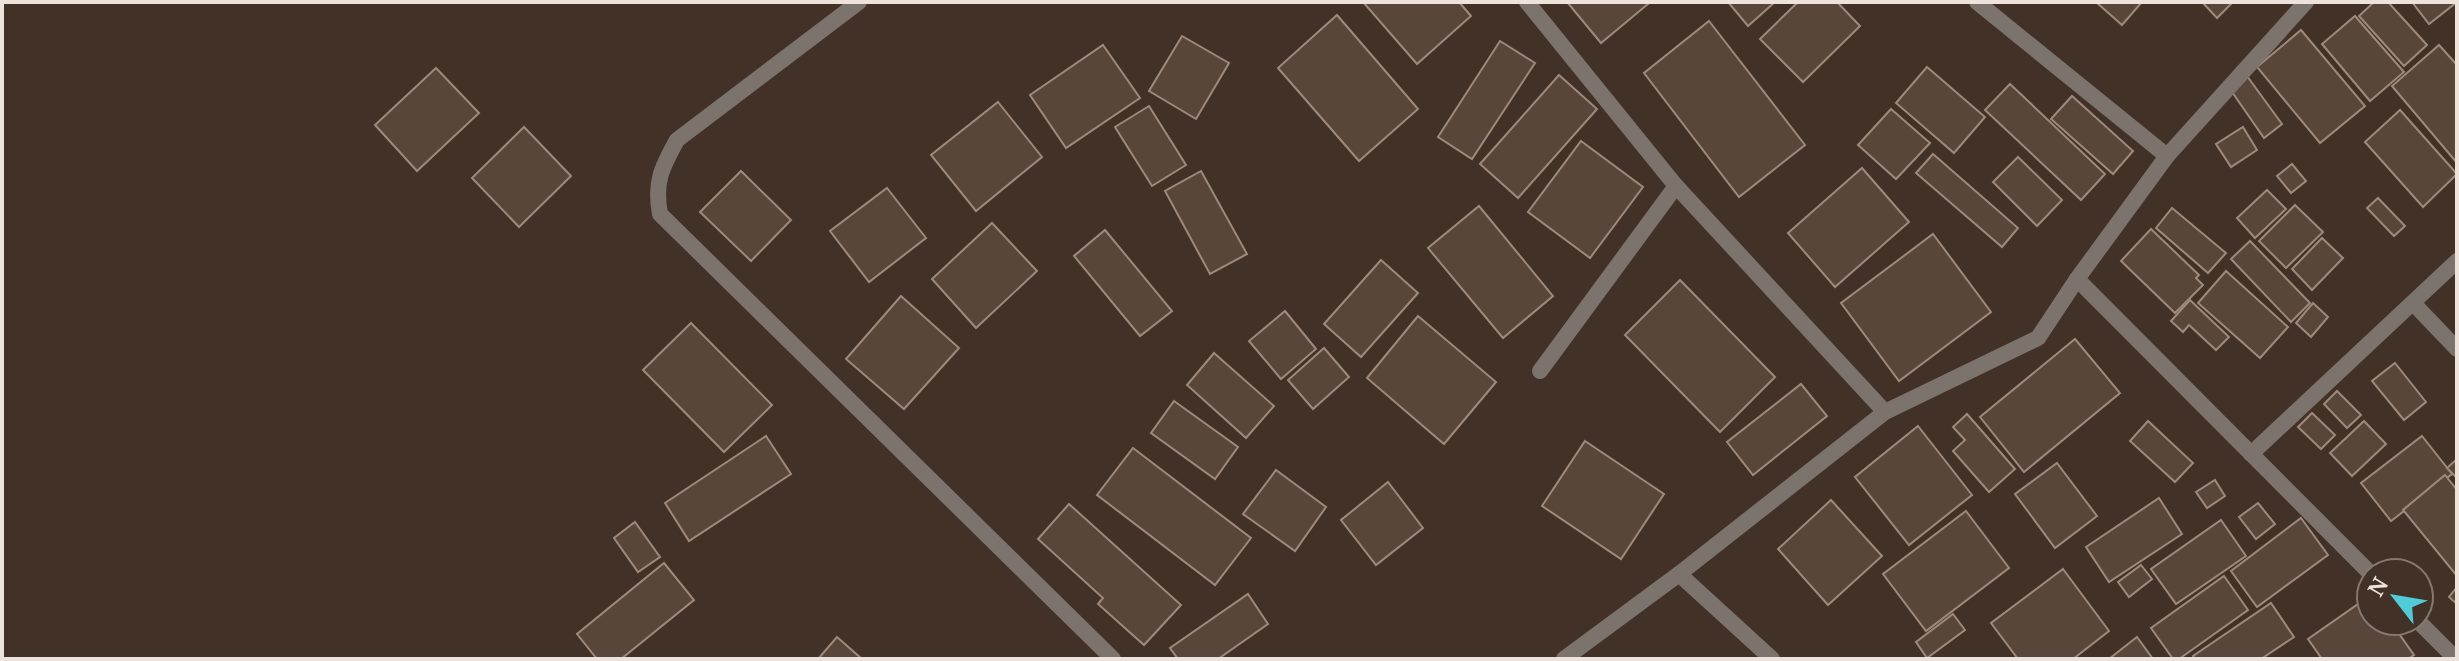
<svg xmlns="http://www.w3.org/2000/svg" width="2459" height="661" viewBox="0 0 2459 661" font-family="'Noto Serif',serif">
  <rect width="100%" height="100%" fill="#423126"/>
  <g fill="#58463a" stroke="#9e8a7c" stroke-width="2">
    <path d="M 1363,2 L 1459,2 L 1471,16 L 1417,64 Z"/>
    <path d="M 1567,2 L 1646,2 L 1648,4 L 1601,43 Z"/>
    <path d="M 1728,2 L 1775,2 L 1748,26 Z"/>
    <path d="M 1798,2 L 1837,2 L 1860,26 L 1803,82 L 1760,39 Z"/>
    <path d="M 2096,2 L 2142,2 L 2122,25 Z"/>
    <path d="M 2202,2 L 2233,2 L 2217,18 Z"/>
    <path d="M 2374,2 L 2388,2 L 2427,45 L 2404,66 L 2359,16 Z"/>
    <path d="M 2412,2 L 2457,2 L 2429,24 Z"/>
    <path d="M 1337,15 L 1418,109 L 1359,161 L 1278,68 Z"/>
    <path d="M 2355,16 L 2404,72 L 2370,101 L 2322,44 Z"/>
    <path d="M 1709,21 L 1805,145 L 1739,197 L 1644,73 Z"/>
    <path d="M 2301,30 L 2365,106 L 2320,143 L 2257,67 Z"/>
    <path d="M 1182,36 L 1229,63 L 1196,119 L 1149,91 Z"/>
    <path d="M 1500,41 L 1535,63 L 1472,159 L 1438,137 Z"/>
    <path d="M 1103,45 L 1140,98 L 1066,148 L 1030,95 Z"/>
    <path d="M 2439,45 L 2457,65 L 2457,163 L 2392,86 Z"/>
    <path d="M 1927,67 L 1985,117 L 1954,153 L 1896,103 Z"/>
    <path d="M 436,68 L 479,113 L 417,171 L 375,125 Z"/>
    <path d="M 1559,75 L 1597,109 L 1518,198 L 1480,164 Z"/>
    <path d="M 2247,76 L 2282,124 L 2264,138 L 2230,89 Z"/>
    <path d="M 2010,84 L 2105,174 L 2081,200 L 1985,110 Z"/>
    <path d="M 2072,96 L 2133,151 L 2113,174 L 2051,119 Z"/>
    <path d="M 998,102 L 1042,157 L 976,211 L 931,155 Z"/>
    <path d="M 1149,106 L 1186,165 L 1152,186 L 1115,127 Z"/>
    <path d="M 1891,109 L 1930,143 L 1896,179 L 1858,145 Z"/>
    <path d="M 2400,110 L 2457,174 L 2423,207 L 2365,142 Z"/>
    <path d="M 524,127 L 571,176 L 519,227 L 472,178 Z"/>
    <path d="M 2243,127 L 2257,150 L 2231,167 L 2216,144 Z"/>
    <path d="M 1581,141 L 1643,187 L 1590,258 L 1528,212 Z"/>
    <path d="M 1933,154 L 2018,228 L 2002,247 L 1916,173 Z"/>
    <path d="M 2018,157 L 2062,200 L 2037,226 L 1993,182 Z"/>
    <path d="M 2292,164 L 2306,181 L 2291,193 L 2277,176 Z"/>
    <path d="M 1862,168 L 1909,222 L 1835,287 L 1788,233 Z"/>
    <path d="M 741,171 L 791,220 L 751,261 L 700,212 Z"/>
    <path d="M 1201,171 L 1247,254 L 1210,274 L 1165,191 Z"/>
    <path d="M 887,188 L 926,238 L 869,282 L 830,231 Z"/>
    <path d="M 2267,190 L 2286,209 L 2255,238 L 2237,218 Z"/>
    <path d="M 2378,198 L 2405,226 L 2394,236 L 2367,208 Z"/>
    <path d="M 2295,205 L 2323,232 L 2286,268 L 2259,241 Z"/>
    <path d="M 1479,206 L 1553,296 L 1503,338 L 1428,248 Z"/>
    <path d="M 2172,208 L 2226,253 L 2208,273 L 2156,228 Z"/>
    <path d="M 992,223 L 1037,271 L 976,328 L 932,279 Z"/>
    <path d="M 2151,229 L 2199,275 L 2196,278 L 2203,285 L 2175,313 L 2121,261 Z"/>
    <path d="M 1105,230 L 1172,311 L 1140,336 L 1074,256 Z"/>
    <path d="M 1933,234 L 1991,312 L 1899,381 L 1841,303 Z"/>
    <path d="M 2322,238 L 2343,258 L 2312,290 L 2292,269 Z"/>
    <path d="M 2250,241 L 2310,303 L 2291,322 L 2231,259 Z"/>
    <path d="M 1381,260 L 1418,293 L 1361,357 L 1324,324 Z"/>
    <path d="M 2226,271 L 2288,327 L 2260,358 L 2198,303 Z"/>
    <path d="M 1680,280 L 1775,377 L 1720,432 L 1625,335 Z"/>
    <path d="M 901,296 L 959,348 L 904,409 L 846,359 Z"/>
    <path d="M 2190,300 L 2229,337 L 2216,350 L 2189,325 L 2183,332 L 2171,321 Z"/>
    <path d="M 2313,303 L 2328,317 L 2311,337 L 2296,323 Z"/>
    <path d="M 1285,311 L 1316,349 L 1281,379 L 1249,341 Z"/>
    <path d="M 1418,316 L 1496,382 L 1444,444 L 1367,378 Z"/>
    <path d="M 691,323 L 772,405 L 724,452 L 643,370 Z"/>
    <path d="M 2075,339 L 2120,393 L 2024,472 L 1980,417 Z"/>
    <path d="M 1324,348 L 1349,377 L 1313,409 L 1288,380 Z"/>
    <path d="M 1214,353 L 1274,406 L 1246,438 L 1187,385 Z"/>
    <path d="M 2395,363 L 2426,402 L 2404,420 L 2372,381 Z"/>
    <path d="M 1801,384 L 1827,416 L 1753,475 L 1727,442 Z"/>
    <path d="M 2337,391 L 2361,415 L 2347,428 L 2324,404 Z"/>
    <path d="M 1174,401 L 1238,447 L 1215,479 L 1151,433 Z"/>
    <path d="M 2312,413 L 2335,435 L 2321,449 L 2298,427 Z"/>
    <path d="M 1967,414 L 2015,469 L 1989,492 L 1953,451 L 1965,440 L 1953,427 Z"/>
    <path d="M 2148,421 L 2193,463 L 2175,482 L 2130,441 Z"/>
    <path d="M 2364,421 L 2386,444 L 2352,476 L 2330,453 Z"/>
    <path d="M 1918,426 L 1972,495 L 1909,545 L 1855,477 Z"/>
    <path d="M 766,436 L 791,474 L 689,541 L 665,503 Z"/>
    <path d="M 2422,436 L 2452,474 L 2391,521 L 2361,483 Z"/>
    <path d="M 1585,441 L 1664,494 L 1621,559 L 1542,506 Z"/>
    <path d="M 1133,448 L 1251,538 L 1215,585 L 1097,495 Z"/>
    <path d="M 2457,459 L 2457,478 L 2447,468 Z"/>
    <path d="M 2057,463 L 2097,516 L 2055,548 L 2015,494 Z"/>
    <path d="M 1276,470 L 1326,507 L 1295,551 L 1243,514 Z"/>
    <path d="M 2445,475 L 2457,490 L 2457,576 L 2403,510 Z"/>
    <path d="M 2215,480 L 2225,496 L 2207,508 L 2196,492 Z"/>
    <path d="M 1388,482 L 1423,528 L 1376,565 L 1341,520 Z"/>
    <path d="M 2159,498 L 2182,534 L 2109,582 L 2086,547 Z"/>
    <path d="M 1831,500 L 1882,556 L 1828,605 L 1778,549 Z"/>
    <path d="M 2258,503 L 2275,524 L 2256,539 L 2239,517 Z"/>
    <path d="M 1069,504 L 1181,605 L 1144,645 L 1098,604 L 1103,598 L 1038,539 Z"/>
    <path d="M 1966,511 L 2009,568 L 1926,631 L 1883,574 Z"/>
    <path d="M 2301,518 L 2328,555 L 2257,607 L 2231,571 Z"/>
    <path d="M 2221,520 L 2246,556 L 2176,604 L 2151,569 Z"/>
    <path d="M 635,522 L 660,557 L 638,572 L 614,538 Z"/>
    <path d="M 664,563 L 694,600 L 621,659 L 597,659 L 577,634 Z"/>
    <path d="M 2141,565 L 2152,579 L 2129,597 L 2118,582 Z"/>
    <path d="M 2063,569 L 2109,631 L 2073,659 L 2018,659 L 1991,623 Z"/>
    <path d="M 2224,576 L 2248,610 L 2179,659 L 2173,659 L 2151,628 Z"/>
    <path d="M 2457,587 L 2457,604 L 2449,597 Z"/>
    <path d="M 1248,594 L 1268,624 L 1218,659 L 1178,659 L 1170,648 Z"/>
    <path d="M 2371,595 L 2371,621 L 2390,621 L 2414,655 L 2408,659 L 2322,659 L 2308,639 Z"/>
    <path d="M 2271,603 L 2294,637 L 2261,659 L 2195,659 L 2193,656 Z"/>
    <path d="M 1953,614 L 1965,630 L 1927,658 L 1916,642 Z"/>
    <path d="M 837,637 L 862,659 L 818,659 Z"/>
    <path d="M 2137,637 L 2153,659 L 2109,659 Z"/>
  </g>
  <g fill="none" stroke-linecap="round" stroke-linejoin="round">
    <g stroke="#7c736d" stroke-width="16">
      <path d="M 859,2 L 677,140 C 662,167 654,182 660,214 L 1113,659"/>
      <path d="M 1527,2 L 1676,186 L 1885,412"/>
      <path d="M 1977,2 L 2167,156"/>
      <path d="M 2077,279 L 2371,574"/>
      <path d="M 2413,303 L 2457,349"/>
      <path d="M 1540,371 L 1676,186"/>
      <path d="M 2251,454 L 2457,261"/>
      <path d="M 1679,574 L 1772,659"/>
      <path d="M 2418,621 L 2456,659"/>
      <path d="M 1564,659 L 1679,574 L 1885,412 L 2038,338 L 2077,279 L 2167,156 L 2306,2"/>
    </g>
  </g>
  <rect width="2459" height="661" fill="none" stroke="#eee3db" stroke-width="8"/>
  <g transform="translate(2395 597) rotate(301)"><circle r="38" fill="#423126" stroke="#87786e" stroke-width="2"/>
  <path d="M0-6L14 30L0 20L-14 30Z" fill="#52cbd9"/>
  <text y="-12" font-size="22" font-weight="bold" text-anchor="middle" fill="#eee3db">N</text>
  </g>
</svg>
